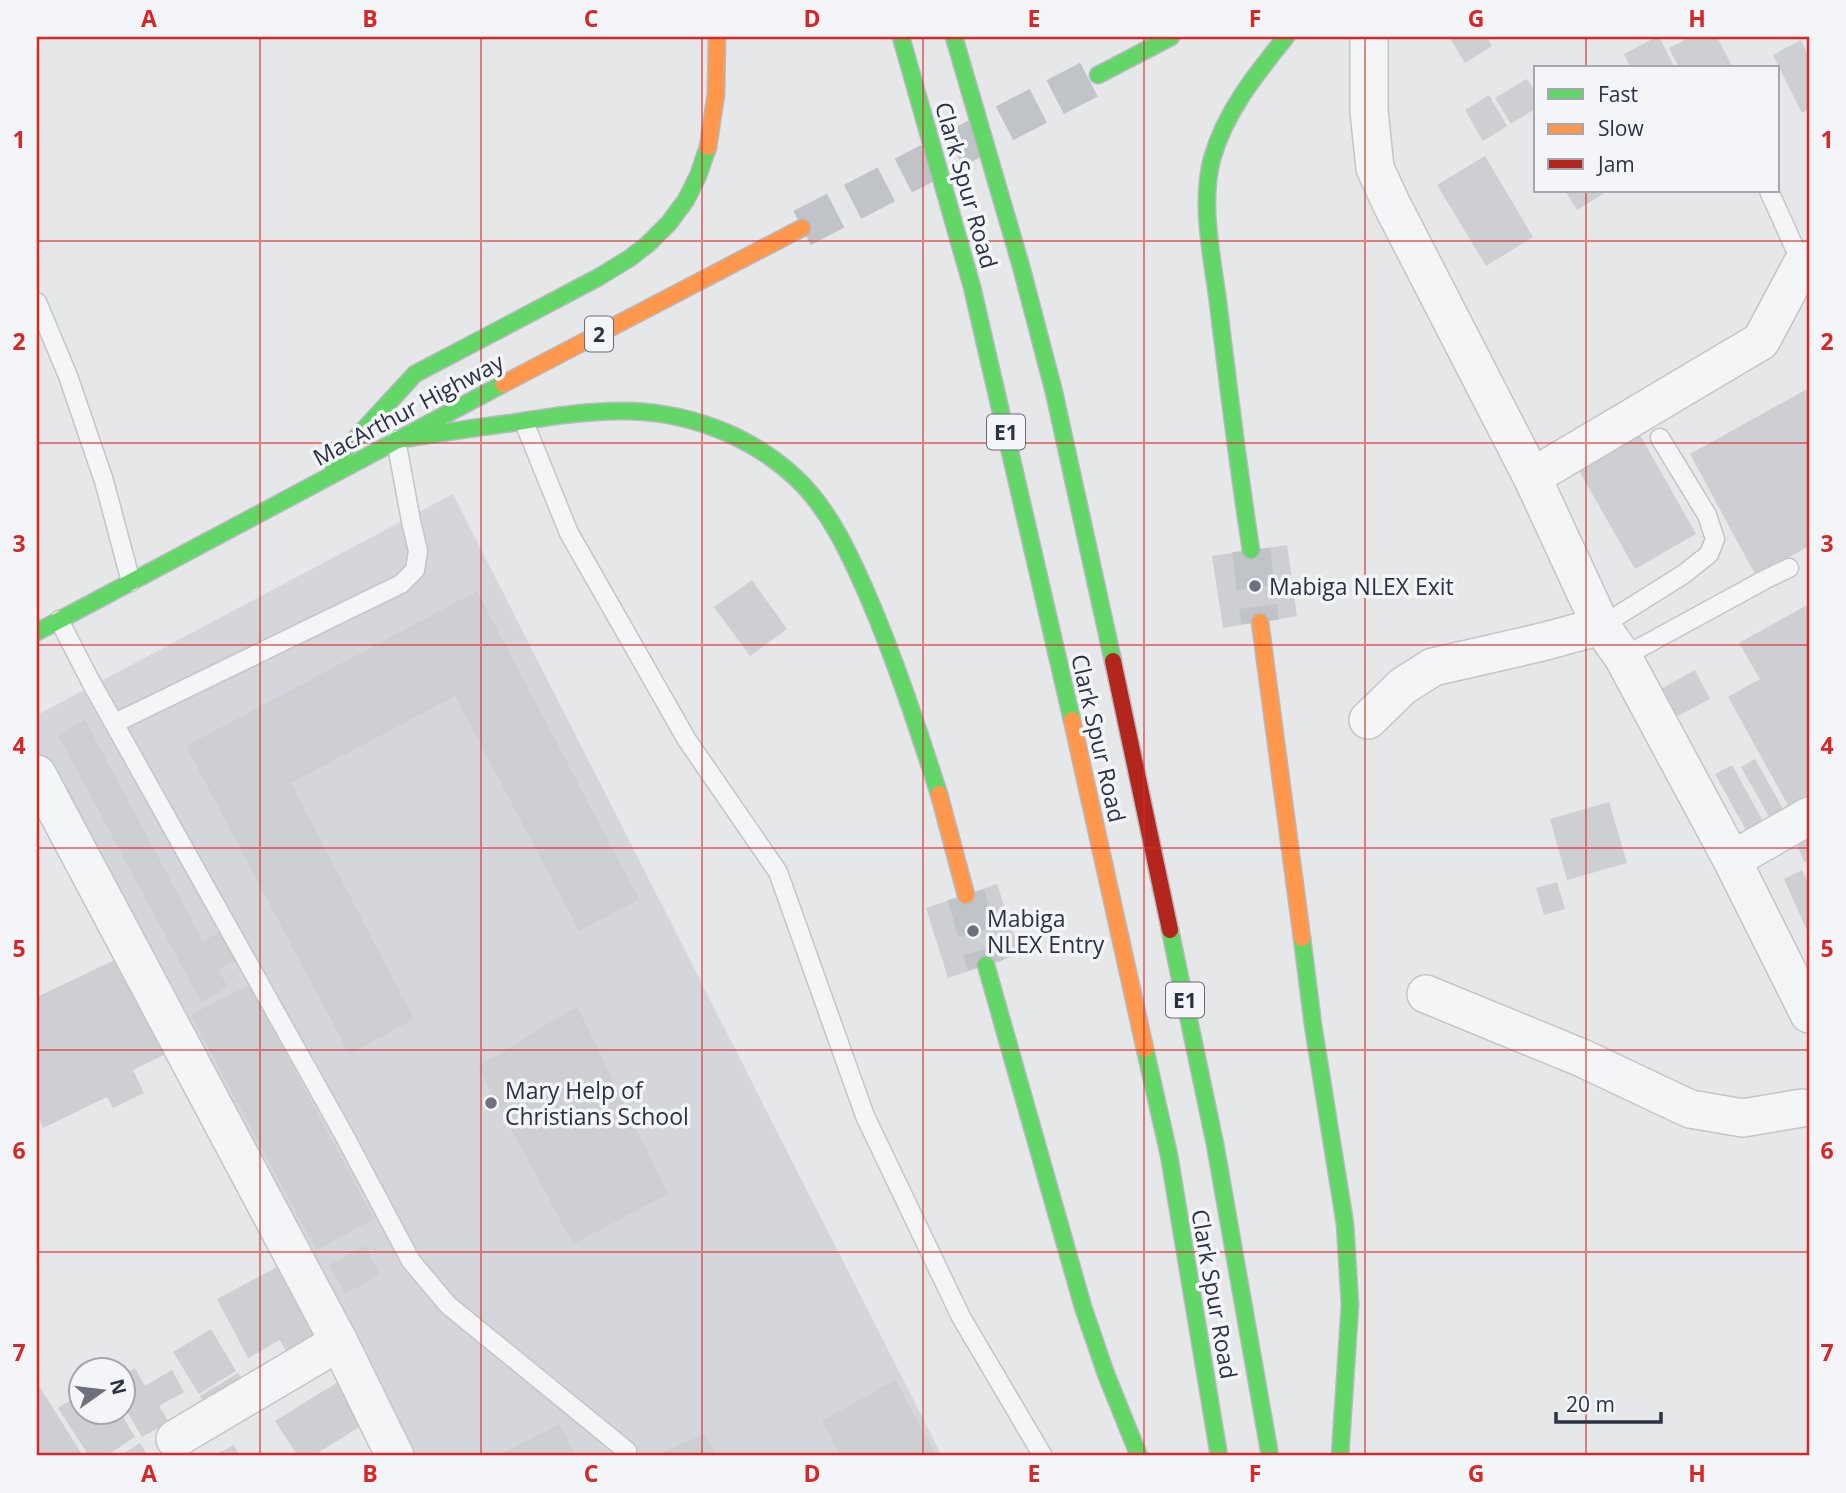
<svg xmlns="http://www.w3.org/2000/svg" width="1846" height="1493" viewBox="0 0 1846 1493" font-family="'Open Sans',sans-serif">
  <rect width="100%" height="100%" fill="#e5e7e9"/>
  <path fill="#d4d6dc" d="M 453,494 L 942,1456 L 405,1456 L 37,749 L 37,715 Z"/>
  <g fill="#cdcfd2">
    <path d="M 1449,37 L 1487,37 L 1492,46 L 1465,63 Z"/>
    <path d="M 1656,37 L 1659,37 L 1675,68 L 1631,68 L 1624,54 Z"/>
    <path d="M 1691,37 L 1717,37 L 1733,68 L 1679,68 L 1669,48 Z"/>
    <path d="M 1801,40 L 1809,57 L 1809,109 L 1802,113 L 1773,55 Z"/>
    <path d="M 1527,79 L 1536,93 L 1536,108 L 1511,124 L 1495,98 Z"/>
    <path d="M 1489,95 L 1507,126 L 1483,141 L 1465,110 Z"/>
    <path d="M 1485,156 L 1533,237 L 1486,266 L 1437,185 Z"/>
    <path d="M 1565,191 L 1608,191 L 1577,210 Z"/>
    <path d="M 1809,388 L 1809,546 L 1756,576 L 1690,454 Z"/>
    <path d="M 1639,433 L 1696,534 L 1635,569 L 1578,469 Z"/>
    <path d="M 1287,545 L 1297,616 L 1223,628 L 1212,556 Z"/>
    <path d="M 752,580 L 787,629 L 750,656 L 714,607 Z"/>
    <path d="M 477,591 L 639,899 L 579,931 L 455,696 L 291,783 L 414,1019 L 349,1054 L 186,746 Z"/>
    <path d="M 1809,604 L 1809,808 L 1794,816 L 1728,697 L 1760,679 L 1739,643 Z"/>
    <path d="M 1695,670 L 1710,699 L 1676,717 L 1661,689 Z"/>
    <path d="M 85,720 L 203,941 L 228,928 L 243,957 L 218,970 L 228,987 L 201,1002 L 58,735 Z"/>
    <path d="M 1755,759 L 1791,823 L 1777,831 L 1741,767 Z"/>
    <path d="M 1732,765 L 1763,821 L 1746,830 L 1715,774 Z"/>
    <path d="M 1609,802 L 1627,863 L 1567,880 L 1550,819 Z"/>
    <path d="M 1809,836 L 1809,860 L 1804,862 L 1796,842 Z"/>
    <path d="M 1802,870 L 1809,885 L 1809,935 L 1784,879 Z"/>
    <path d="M 1557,882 L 1565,909 L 1544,915 L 1536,888 Z"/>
    <path d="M 997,884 L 1020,954 L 948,978 L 926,908 Z"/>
    <path d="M 123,956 L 170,1052 L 133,1070 L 144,1093 L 113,1108 L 107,1097 L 43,1128 L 37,1115 L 37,997 Z"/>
    <path d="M 249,985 L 374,1219 L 316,1250 L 191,1015 Z"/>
    <path d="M 577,1006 L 668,1194 L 573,1244 L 478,1067 Z"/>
    <path d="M 365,1246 L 380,1275 L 345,1294 L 329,1265 Z"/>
    <path d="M 277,1267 L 319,1347 L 292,1362 L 280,1340 L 248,1358 L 217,1299 Z"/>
    <path d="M 211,1329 L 236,1371 L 199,1394 L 173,1352 Z"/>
    <path d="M 135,1368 L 145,1386 L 172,1370 L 184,1392 L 159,1406 L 169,1422 L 142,1437 L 122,1403 L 122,1376 Z"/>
    <path d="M 238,1373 L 247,1387 L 209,1411 L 200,1396 Z"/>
    <path d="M 895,1380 L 937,1456 L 841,1456 L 822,1421 Z"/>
    <path d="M 338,1382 L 364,1424 L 313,1456 L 298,1456 L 275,1421 Z"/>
    <path d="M 37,1383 L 71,1437 L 83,1456 L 37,1456 Z"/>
    <path d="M 80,1394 L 80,1412 L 120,1412 L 135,1437 L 106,1456 L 89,1456 L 58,1408 Z"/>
    <path d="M 560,1424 L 576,1456 L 496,1456 Z"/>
    <path d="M 705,1433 L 716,1456 L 655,1456 L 702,1435 Z"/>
    <path d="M 140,1443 L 148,1456 L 119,1456 Z"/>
    <path d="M 234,1445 L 240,1456 L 212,1456 Z"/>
  </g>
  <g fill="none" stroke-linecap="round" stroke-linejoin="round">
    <g stroke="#c0c3c8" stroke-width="38" stroke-dasharray="38 19" stroke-linecap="butt">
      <path d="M 802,228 L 1098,75"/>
      <path d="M 1251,550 L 1260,622"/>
      <path d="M 966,895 L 986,965"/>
    </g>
    <defs>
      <g id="lane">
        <path d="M 1769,191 L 1802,264"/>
        <path d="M 37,302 L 68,376 L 104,481 L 131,582"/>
        <path d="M 524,422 L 569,533 L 687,740 L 778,872 L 865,1116 L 961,1317 L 1043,1456"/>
        <path d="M 59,620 L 92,684 L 343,1133 L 411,1261 L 448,1305 L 627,1451"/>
        <path d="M 1601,626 L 1684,574 L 1709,554 L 1715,539 L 1707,515 L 1660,438"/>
        <path d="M 1623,657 L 1766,579 L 1789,568"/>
        <path d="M 115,723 L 401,584 L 415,570 L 418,551 L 411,521 L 396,440"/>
      </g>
      <g id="street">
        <path d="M 1369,37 L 1369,111 L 1375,168 L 1391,203 L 1532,477 L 1601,626 L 1623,657 L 1732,860 L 1809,1014"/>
        <path d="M 1532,477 L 1761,341 L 1802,264 L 1809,260"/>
        <path d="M 1368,720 L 1403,686 L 1433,667 L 1542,642 L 1601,626"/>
        <path d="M 37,774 L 339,1342 L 395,1456"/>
        <path d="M 1732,860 L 1809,816"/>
        <path d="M 1426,994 L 1582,1058 L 1690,1109 L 1743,1118 L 1802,1108"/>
        <path d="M 175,1439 L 339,1342"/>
      </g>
      <g id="fast">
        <path d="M 901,37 L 972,287 L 1072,720"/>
        <path d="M 954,37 L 1021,266 L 1054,392 L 1113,661"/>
        <path d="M 1098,75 L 1171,37"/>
        <path d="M 396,440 C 434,434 473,428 511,423 C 548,417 584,411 622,411 C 685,411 749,434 796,478 C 829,509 849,553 867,594 C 895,659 917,726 939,794"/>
        <path d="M 332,464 L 415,374 L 599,277 L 630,258 L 648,244 L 669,223 L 686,200 L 698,176 L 708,147"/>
        <path d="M 1251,550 C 1238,467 1228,385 1218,302 C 1212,256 1200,204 1212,159 C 1225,112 1256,74 1286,37"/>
        <path d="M 37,632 L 503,384"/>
        <path d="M 1170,930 L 1215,1144 L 1270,1456"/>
        <path d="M 1302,938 L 1313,1025 L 1345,1224 L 1350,1305 L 1340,1456"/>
        <path d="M 986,965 L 1083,1307 L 1106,1374 L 1139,1456"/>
        <path d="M 1145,1049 L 1169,1155 L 1219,1456"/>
      </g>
      <g id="slow">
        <path d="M 708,147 L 716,94 L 717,37"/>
        <path d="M 503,384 L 802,228"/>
        <path d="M 1260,622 L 1302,938"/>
        <path d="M 1072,720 L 1145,1049"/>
        <path d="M 939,794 L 966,895"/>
      </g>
      <path id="jam" d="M 1113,661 L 1170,930"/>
    </defs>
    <use href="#lane" stroke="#c3c5c7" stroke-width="21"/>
    <use href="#street" stroke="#c3c5c7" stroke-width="40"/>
    <use href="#fast" stroke="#b7babe" stroke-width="19"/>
    <use href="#slow" stroke="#b7babe" stroke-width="19"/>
    <use href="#jam" stroke="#b7babe" stroke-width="19"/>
    <use href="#lane" stroke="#f4f5f6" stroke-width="18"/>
    <use href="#street" stroke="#f4f5f6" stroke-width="37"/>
    <use href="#fast" stroke="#63d668" stroke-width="16"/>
    <use href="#slow" stroke="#ff974d" stroke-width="16"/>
    <use href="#jam" stroke="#b3261e" stroke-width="16"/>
  </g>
  <path fill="none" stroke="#d62828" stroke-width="2" stroke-opacity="0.55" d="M 260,37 L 260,1456M 481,37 L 481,1456M 702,37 L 702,1456M 923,37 L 923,1456M 1144,37 L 1144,1456M 1365,37 L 1365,1456M 1586,37 L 1586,68M 1586,191 L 1586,1456M 37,241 L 1809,241M 37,443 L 1809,443M 37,645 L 1809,645M 37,848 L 1809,848M 37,1050 L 1809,1050M 37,1252 L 1809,1252"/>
  <g fill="#6c717d" stroke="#f3f5f8" stroke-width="2.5">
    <circle cx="1255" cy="586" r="7"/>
    <circle cx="973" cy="931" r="7"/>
    <circle cx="491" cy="1103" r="7"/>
  </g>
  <g text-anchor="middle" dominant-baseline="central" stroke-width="7" stroke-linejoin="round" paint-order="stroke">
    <g fill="#f3f5f8" stroke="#676c79" stroke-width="2">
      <rect x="585" y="316.5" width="28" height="35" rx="5"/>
      <rect x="987" y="414.5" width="38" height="35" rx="5"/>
      <rect x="1166" y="982.5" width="38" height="35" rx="5"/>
    </g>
    <g font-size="21" font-weight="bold" fill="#2b3243">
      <text x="599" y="334">2</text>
      <text x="1006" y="432">E1</text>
      <text x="1185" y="1000">E1</text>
    </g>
    <g font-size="23" fill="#2b3243" stroke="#f3f5f8">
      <text transform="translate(967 185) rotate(74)">Clark Spur Road</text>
      <text transform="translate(408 409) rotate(-28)">MacArthur Highway</text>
      <text transform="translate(1099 738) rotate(77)">Clark Spur Road</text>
      <text transform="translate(1215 1294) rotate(80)">Clark Spur Road</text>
    </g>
    <g font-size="23" fill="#2b3243" stroke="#f3f5f8" text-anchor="start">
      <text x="1269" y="586">Mabiga NLEX Exit</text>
      <text x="987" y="918">Mabiga<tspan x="987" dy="26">NLEX Entry</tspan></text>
      <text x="505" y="1090">Mary Help of<tspan x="505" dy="26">Christians School</tspan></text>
    </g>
  </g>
  <rect width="1846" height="1493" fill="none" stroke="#f3f5f8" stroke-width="77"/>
  <rect x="1534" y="66" width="245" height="126" fill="#f3f5f8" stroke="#a3a7b0" stroke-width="2"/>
  <rect x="1548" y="89" width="35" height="10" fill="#63d668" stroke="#a3a7b0" stroke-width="2"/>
  <text x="1598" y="102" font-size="21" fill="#2b3243">Fast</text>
  <rect x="1548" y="124" width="35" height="10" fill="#ff974d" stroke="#a3a7b0" stroke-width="2"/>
  <text x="1598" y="136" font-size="21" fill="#2b3243">Slow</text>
  <rect x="1548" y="159" width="35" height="10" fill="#b3261e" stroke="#a3a7b0" stroke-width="2"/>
  <text x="1598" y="172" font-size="21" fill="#2b3243">Jam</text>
  <g transform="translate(102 1391) rotate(76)"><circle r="33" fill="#f3f5f8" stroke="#a3a7b0" stroke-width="2"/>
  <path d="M0-5L12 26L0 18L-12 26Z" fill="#6c717d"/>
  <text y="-10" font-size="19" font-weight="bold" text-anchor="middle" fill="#2b3243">N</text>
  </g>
  <path d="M1556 1412v10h105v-10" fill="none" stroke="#2b3243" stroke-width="3.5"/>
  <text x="1566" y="1412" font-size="21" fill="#2b3243" stroke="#f3f5f8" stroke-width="5" paint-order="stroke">20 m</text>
  <rect x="38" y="38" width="1770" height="1416" fill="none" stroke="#d62828" stroke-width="2.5"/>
  <g font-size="23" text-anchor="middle" font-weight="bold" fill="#d62828">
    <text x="149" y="27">A</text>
    <text x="370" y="27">B</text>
    <text x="591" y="27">C</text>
    <text x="812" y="27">D</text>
    <text x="1034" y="27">E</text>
    <text x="1255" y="27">F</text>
    <text x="1476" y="27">G</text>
    <text x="1697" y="27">H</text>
    <text x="19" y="148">1</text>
    <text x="1827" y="148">1</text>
    <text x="19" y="350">2</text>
    <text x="1827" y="350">2</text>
    <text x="19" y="552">3</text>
    <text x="1827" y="552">3</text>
    <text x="19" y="754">4</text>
    <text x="1827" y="754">4</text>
    <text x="19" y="957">5</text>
    <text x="1827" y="957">5</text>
    <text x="19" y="1159">6</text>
    <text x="1827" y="1159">6</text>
    <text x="19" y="1361">7</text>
    <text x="1827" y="1361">7</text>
    <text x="149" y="1482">A</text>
    <text x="370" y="1482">B</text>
    <text x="591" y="1482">C</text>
    <text x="812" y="1482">D</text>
    <text x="1034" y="1482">E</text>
    <text x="1255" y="1482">F</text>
    <text x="1476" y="1482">G</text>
    <text x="1697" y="1482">H</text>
  </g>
</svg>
